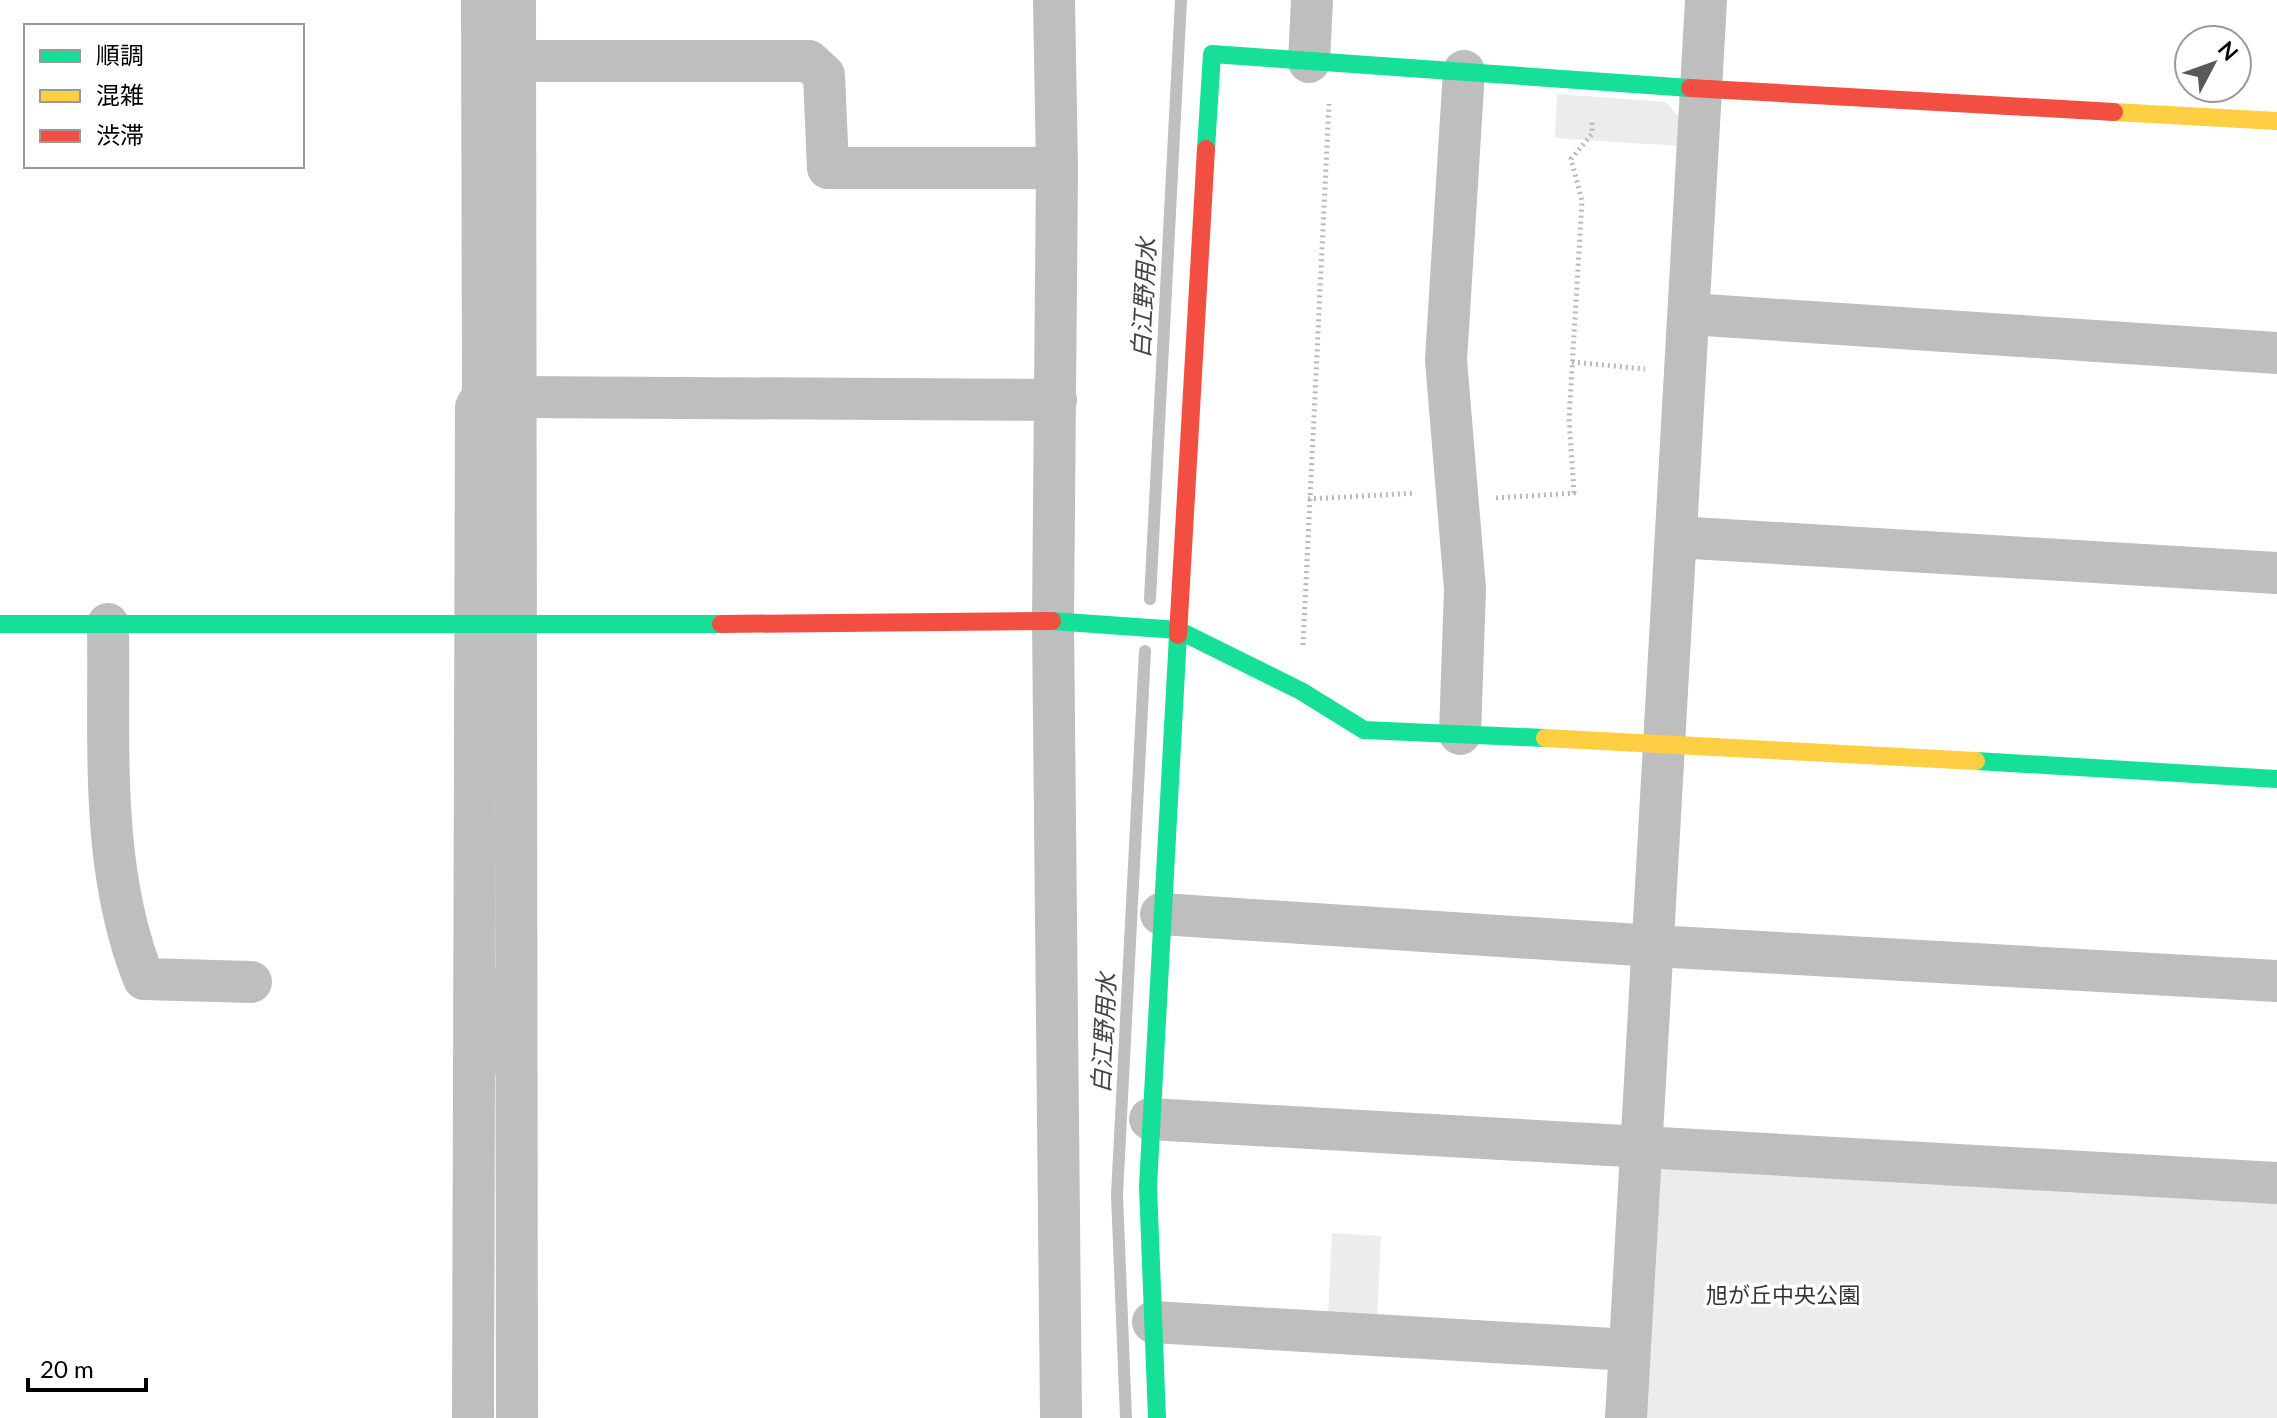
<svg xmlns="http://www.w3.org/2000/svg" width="2277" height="1418" viewBox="0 0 2277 1418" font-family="Lato,'Noto Sans JP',sans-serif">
  <rect width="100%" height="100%" fill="#fff"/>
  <g fill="#ececec">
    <path d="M 1557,94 L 1666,102 L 1678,116 L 1679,146 L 1555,138 Z"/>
    <path d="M 1668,1162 L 2277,1199 L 2277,1418 L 1643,1418 L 1656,1176 Z"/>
    <path d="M 1332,1233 L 1381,1236 L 1377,1320 L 1328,1317 Z"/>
  </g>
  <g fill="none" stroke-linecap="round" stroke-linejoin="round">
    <g stroke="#bfbfbf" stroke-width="12">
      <path d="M 1150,599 L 1181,0"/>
      <path d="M 495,975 L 496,1069"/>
      <path d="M 1126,1418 L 1117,1195 L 1145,651"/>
    </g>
    <g stroke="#b9b9b9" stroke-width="5" stroke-dasharray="2 4" stroke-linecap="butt">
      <path d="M 1572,362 L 1645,369"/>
      <path d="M 1496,498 L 1574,493 L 1569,419 L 1582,201 L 1571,159 L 1592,134 L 1592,122"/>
      <path d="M 1308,499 L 1416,493"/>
      <path d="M 1303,645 L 1329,104"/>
    </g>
    <g stroke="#bebebe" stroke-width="42">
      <path d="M 515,0 L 517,1418"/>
      <path d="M 1054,0 L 1057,168 L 1053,621 L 1061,1418"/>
      <path d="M 514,61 L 809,61 L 824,75 L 828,168 L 1057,168"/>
      <path d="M 1309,62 L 1312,0"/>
      <path d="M 1690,314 L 2277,353"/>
      <path d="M 514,397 L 1056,400"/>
      <path d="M 1676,537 L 2277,573"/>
      <path d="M 108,624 C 110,742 99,867 144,979 L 251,982"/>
      <path d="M 1460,734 L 1465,589 L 1446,360 L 1464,71"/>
      <path d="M 1161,914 L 1654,946 L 2277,981"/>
      <path d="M 1150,1119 L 2277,1183"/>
      <path d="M 1153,1322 L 1629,1350"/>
      <path d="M 473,1418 L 476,407 L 483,395 L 482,0"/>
      <path d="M 1626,1418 L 1706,0"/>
    </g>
    <g stroke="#16e098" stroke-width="18">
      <path d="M 1206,149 L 1212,54 L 1690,88"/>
      <path d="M 1052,621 L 1178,630 L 1301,691 L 1364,730 L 1545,738"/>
      <path d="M 0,624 L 721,624"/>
      <path d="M 1976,761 L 2277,779"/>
      <path d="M 1157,1418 L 1148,1186 L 1178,635"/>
    </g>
    <g stroke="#ffcf43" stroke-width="18">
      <path d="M 2114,112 L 2277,121"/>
      <path d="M 1545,738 L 1976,761"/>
    </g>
    <g stroke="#f24e42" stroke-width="18">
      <path d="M 1690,88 L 2114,112"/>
      <path d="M 721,624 L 1052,621"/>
      <path d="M 1178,635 L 1206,149"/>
    </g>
  </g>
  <g text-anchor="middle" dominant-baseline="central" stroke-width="7" stroke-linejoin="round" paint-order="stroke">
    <g font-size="22" fill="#333" stroke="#fff">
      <text x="1783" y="1294">旭が丘中央公園</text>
    </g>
    <g font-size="24" font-style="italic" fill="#444" stroke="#fff">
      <text transform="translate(1143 298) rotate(-87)">白江野用水</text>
      <text transform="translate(1103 1033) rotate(-87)">白江野用水</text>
    </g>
  </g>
  <rect x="24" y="24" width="280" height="144" fill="#ffffff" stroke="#999999" stroke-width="2"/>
  <rect x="40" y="50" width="40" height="12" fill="#16e098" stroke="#999999" stroke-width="2"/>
  <text x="96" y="64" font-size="24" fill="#000000">順調</text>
  <rect x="40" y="90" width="40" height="12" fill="#ffcf43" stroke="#999999" stroke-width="2"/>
  <text x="96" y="104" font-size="24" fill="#000000">混雑</text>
  <rect x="40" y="130" width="40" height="12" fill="#f24e42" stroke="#999999" stroke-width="2"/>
  <text x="96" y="144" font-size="24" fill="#000000">渋滞</text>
  <g transform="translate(2213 64) rotate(49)"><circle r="38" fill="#ffffff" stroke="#999999" stroke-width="2"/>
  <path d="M0-6L14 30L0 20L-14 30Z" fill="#595959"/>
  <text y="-12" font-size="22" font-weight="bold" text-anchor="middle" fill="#000000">N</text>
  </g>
  <path d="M28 1378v12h118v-12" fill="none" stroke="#000000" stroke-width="4"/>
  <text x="40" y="1378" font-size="24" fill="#000000" stroke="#ffffff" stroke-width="6" paint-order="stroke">20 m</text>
</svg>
